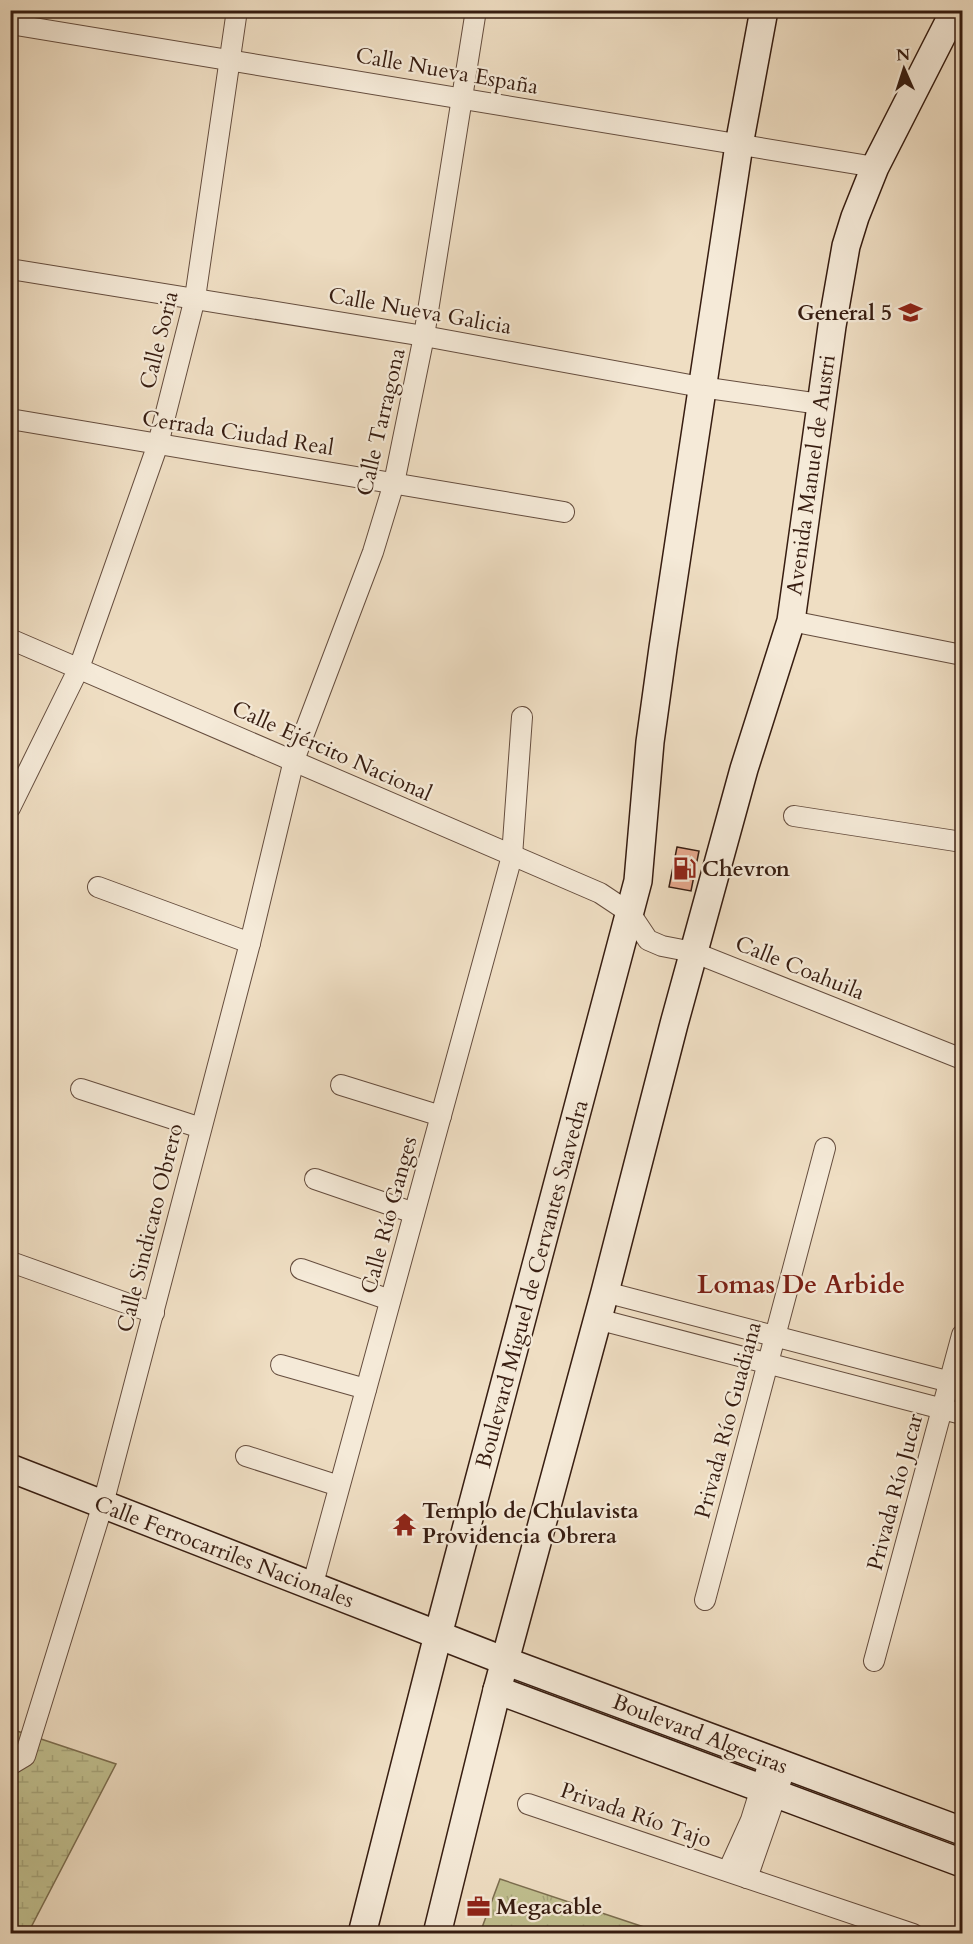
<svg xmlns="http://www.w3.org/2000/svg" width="973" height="1944" viewBox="0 0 973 1944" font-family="Cardo,serif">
  <defs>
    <pattern id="grass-tufts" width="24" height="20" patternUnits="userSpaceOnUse" patternTransform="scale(1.5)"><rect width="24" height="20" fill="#c0bf8f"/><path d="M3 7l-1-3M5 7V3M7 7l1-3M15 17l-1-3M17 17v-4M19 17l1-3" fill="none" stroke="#a6a47a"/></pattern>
    <pattern id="wetland-marsh" width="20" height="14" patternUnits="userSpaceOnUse" patternTransform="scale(1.5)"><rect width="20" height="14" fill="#c0bf8f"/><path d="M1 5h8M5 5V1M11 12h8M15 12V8" fill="none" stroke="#a6a47a"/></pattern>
  </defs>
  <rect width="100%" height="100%" fill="#efdec3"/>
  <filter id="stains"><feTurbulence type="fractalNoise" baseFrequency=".00333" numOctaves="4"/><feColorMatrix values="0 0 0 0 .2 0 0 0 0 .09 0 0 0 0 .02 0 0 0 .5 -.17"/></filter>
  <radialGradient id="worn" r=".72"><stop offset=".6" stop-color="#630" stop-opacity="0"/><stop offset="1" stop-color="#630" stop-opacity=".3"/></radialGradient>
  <path fill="url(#grass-tufts)" stroke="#7c6e50" stroke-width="1.5" d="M 500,1879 L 662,1933 L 561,1934 L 551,1930 L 548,1933 L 480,1933 Z"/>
  <path fill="url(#wetland-marsh)" stroke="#7c6e50" stroke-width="1.5" d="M 11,1729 L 116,1764 L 28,1933 L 11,1934 Z"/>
  <path fill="#e7a98e" stroke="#371d11" stroke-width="1.5" d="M 677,847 L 699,851 L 691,891 L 669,887 Z"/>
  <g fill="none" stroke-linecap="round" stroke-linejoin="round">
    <defs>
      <g id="street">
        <path d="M 10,24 L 875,167"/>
        <path d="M 10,269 L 424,336 L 701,387 L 820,404"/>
        <path d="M 10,419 L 564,512"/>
        <path d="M 791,621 L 962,655"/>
        <path d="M 10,639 L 600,893 L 630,913 L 648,940 L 662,946 L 693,952 L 962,1059"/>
        <path d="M 10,808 L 79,668 L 158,444 L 195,298 L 237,10"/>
        <path d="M 794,816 L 962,842"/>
        <path d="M 98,887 L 250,943"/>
        <path d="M 341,1085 L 441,1116"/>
        <path d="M 81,1089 L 201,1128"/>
        <path d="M 315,1179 L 414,1213"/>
        <path d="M 11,1262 L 154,1313"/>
        <path d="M 301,1269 L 390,1300"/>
        <path d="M 605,1292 L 962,1385"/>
        <path d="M 597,1319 L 962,1414"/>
        <path d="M 281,1365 L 366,1389"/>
        <path d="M 246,1456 L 339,1486"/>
        <path d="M 312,1587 L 512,856 L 522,717"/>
        <path d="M 705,1600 L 825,1148"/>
        <path d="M 874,1661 L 962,1335"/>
        <path d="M 10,1765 L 25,1756 L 103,1504 L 250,943 L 294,760 L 373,552 L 394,483 L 424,336 L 476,10"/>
        <path d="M 528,1804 L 913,1934"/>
        <path d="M 728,1871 L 751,1820 L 770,1759"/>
        <path d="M 747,1878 L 786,1766"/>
      </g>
      <g id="secondary">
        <path d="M 10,1468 L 505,1661 L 962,1831"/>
        <path d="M 497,1690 L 962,1863"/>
        <path d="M 362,1934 L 438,1635 L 638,881 L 650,742 L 663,648 L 739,145 L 764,10"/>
        <path d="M 437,1934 L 497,1690 L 605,1292 L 674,1024 L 744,769 L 791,621 L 832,326 L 846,246 L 855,217 L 875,167 L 955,10"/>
      </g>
    </defs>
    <use href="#street" stroke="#654d3e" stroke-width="22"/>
    <use href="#secondary" stroke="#371d11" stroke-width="30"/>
    <use href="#street" stroke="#f5ead8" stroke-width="20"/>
    <use href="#secondary" stroke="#f5ead8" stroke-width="27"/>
  </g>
  <defs>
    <symbol id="school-bare" viewBox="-9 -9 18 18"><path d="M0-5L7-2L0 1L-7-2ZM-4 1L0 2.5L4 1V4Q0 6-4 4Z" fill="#8f2418" stroke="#f5ead8" stroke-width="2.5" paint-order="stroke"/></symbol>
    <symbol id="fuel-bare" viewBox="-9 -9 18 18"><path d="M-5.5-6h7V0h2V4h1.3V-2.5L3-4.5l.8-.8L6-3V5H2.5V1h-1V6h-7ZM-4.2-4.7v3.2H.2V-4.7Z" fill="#8f2418" stroke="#f5ead8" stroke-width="2.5" paint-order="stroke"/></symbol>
    <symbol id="temple-bare" viewBox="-9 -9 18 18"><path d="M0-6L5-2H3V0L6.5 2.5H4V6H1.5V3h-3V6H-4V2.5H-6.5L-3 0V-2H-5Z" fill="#8f2418" stroke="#f5ead8" stroke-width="2.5" paint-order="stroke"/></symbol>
    <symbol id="office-bare" viewBox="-9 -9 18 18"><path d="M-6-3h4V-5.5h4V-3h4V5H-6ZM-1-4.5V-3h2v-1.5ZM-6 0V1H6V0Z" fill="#8f2418" stroke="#f5ead8" stroke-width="2.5" paint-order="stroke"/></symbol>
  </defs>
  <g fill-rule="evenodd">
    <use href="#school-bare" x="894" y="296" width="33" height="33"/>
    <use href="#fuel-bare" x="668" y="852" width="33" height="33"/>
    <use href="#temple-bare" x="388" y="1508" width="33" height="33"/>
    <use href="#office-bare" x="462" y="1890" width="33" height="33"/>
  </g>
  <g text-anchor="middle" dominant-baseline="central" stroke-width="4.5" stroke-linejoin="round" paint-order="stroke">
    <g font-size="22" fill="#371d11" stroke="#f5ead8">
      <text transform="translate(447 71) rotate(10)">Calle Nueva España</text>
      <text transform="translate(420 311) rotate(10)">Calle Nueva Galicia</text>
      <text transform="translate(159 340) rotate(-76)">Calle Soria</text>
      <text transform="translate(381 422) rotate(-77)">Calle Tarragona</text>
      <text transform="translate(238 433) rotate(9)">Cerrada Ciudad Real</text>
      <text transform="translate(811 475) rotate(-82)">Avenida Manuel de Austri</text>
      <text transform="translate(332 751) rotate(24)">Calle Ejército Nacional</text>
      <text transform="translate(800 968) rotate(22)">Calle Coahuila</text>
      <text transform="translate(389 1215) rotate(-75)">Calle Río Ganges</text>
      <text transform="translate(150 1228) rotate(-76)">Calle Sindicato Obrero</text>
      <text transform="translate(532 1284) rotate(-75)">Boulevard Miguel de Cervantes Saavedra</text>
      <text transform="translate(728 1420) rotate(-75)">Privada Río Guadiana</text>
      <text transform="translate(895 1492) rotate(-75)">Privada Río Jucar</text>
      <text transform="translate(224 1552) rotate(21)">Calle Ferrocarriles Nacionales</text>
      <text transform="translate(700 1734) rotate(21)">Boulevard Algeciras</text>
      <text transform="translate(636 1815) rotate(19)">Privada Río Tajo</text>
    </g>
    <g font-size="22" font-weight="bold" fill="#371d11" stroke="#f5ead8" text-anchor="start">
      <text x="892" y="313" text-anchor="end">General 5</text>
      <text x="702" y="869">Chevron</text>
      <text x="422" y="1511">Templo de Chulavista<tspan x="422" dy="25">Providencia Obrera</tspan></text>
      <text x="496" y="1907">Megacable</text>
    </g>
    <g font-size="26" font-weight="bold" fill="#7a1f14" stroke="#f5ead8">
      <text x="801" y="1284">Lomas De Arbide</text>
    </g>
  </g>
  <rect width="973" height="1944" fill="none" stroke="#efdec3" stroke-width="36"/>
  <rect x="12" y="12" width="949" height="1920" fill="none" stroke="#371d11" stroke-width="3"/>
  <rect x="18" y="18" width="937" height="1908" fill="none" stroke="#371d11" stroke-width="1.5"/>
  <g transform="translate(904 69) rotate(357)" stroke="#f5ead8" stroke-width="4.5" paint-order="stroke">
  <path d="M0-4.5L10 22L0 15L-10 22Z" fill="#371d11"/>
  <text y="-9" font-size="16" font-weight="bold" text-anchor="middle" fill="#371d11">N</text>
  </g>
  <rect width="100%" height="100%" filter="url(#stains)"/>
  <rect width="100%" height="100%" fill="url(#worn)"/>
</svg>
